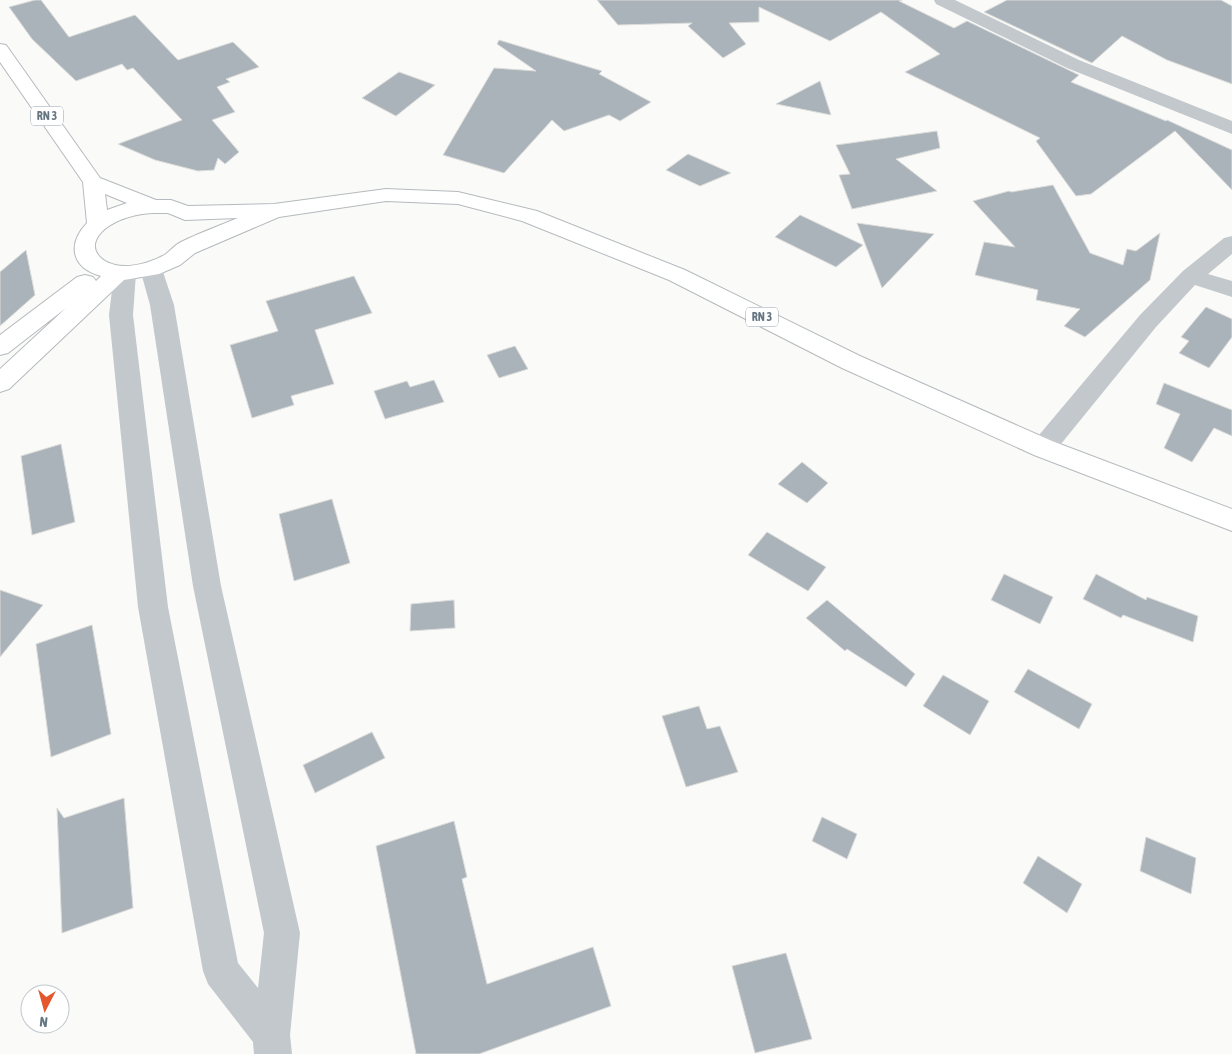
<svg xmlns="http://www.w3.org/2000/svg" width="1232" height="1054" viewBox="0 0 1232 1054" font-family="'Asap Condensed',sans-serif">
  <rect width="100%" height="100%" fill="#fafaf8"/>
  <g fill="#aab3b9" stroke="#dcdcda">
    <path d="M 35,0 L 41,0 L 69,37 L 135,15 L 178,60 L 233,42 L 259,67 L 226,79 L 230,82 L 217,87 L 235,112 L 212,120 L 239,152 L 225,164 L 218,158 L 214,170 L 198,171 L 155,160 L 118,144 L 182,120 L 133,68 L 127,70 L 122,64 L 76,81 L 32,39 L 9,7 Z"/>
    <path d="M 597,0 L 902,0 L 899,1 L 954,28 L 967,21 L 1079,75 L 1071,82 L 1166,121 L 1167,120 L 1232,150 L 1232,190 L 1175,131 L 1091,194 L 1076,196 L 1036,141 L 1040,138 L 905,72 L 940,54 L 881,12 L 830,41 L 759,7 L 759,22 L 729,23 L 746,44 L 723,58 L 688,26 L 692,23 L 618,25 Z"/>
    <path d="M 1007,0 L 1221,0 L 1232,6 L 1232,84 L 1167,60 L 1122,36 L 1092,63 L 984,12 Z"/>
    <path d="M 499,40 L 602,71 L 599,74 L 651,102 L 620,121 L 609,115 L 564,131 L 552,120 L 504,173 L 443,155 L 494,68 L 536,71 L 497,44 Z"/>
    <path d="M 399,72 L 435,85 L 396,116 L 362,98 Z"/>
    <path d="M 820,81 L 831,115 L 776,104 Z"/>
    <path d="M 937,131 L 940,148 L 896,159 L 937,191 L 852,209 L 839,175 L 850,174 L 836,145 Z"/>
    <path d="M 688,154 L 731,173 L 700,186 L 666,170 Z"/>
    <path d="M 1053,185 L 1090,253 L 1123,265 L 1127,249 L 1136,251 L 1160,233 L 1150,280 L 1085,337 L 1064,326 L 1080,309 L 1036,300 L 1038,290 L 975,275 L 984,242 L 1015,247 L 973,201 L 1009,191 L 1011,192 Z"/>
    <path d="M 800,215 L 863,245 L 836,267 L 775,237 Z"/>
    <path d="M 857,223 L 934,234 L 882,288 Z"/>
    <path d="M 26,250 L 35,295 L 0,326 L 0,272 Z"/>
    <path d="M 354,276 L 372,313 L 315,330 L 334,384 L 291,396 L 294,405 L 252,418 L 230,345 L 278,331 L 266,301 Z"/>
    <path d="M 1206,307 L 1232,319 L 1232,337 L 1209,368 L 1179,353 L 1189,341 L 1181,337 Z"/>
    <path d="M 515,346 L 528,369 L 499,378 L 487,355 Z"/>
    <path d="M 434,380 L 444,402 L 385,419 L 374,391 L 407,381 L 410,387 Z"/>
    <path d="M 1164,383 L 1232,410 L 1232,436 L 1214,428 L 1192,462 L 1164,448 L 1180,414 L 1156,404 Z"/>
    <path d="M 61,444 L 75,522 L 32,535 L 21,456 Z"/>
    <path d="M 802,462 L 828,483 L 807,503 L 778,484 Z"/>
    <path d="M 332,499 L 350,563 L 294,581 L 279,514 Z"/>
    <path d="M 767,532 L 826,567 L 808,591 L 748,555 Z"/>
    <path d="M 1004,574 L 1053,597 L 1040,624 L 991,600 Z"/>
    <path d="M 1096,574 L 1146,600 L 1147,597 L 1198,616 L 1193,642 L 1123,615 L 1121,618 L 1083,599 Z"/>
    <path d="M 0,590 L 43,605 L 0,657 Z"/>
    <path d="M 454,600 L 455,628 L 410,631 L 411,604 Z"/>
    <path d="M 827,600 L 915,674 L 906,687 L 847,649 L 845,651 L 806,618 Z"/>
    <path d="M 92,625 L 111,734 L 51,757 L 36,644 Z"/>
    <path d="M 1028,669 L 1092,704 L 1079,729 L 1014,692 Z"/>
    <path d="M 943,675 L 989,701 L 970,735 L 923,706 Z"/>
    <path d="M 699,706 L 707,729 L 720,726 L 738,772 L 686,787 L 662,716 Z"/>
    <path d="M 372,732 L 385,758 L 315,793 L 303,765 Z"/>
    <path d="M 124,798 L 133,908 L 62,933 L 57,808 L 64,818 Z"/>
    <path d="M 822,817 L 857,834 L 847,859 L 812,841 Z"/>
    <path d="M 454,821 L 467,877 L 462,879 L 487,984 L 593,947 L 611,1006 L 479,1054 L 416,1054 L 376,846 Z"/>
    <path d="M 1146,837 L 1196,858 L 1191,894 L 1140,871 Z"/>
    <path d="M 1038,856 L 1082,884 L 1067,913 L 1023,883 Z"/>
    <path d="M 786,953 L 812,1039 L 755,1053 L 732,966 Z"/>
  </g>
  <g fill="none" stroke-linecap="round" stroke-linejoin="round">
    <defs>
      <path id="major" d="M 0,44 L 6,45 L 100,178 L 156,200 L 171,200 L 188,206 L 274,204 L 386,189 L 458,192 L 537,211 L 685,270 L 860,356 L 1052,441 L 1232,509 L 1232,531 L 1034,455 L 842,368 L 669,280 L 522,221 L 458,204 L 386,201 L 279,217 L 195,253 L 180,265 L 159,274 L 124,280 L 9,389 L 0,392 L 0,369 L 66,308 L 8,353 L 0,355 L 0,335 L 77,277 L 85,275 L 93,277 L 96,281 L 101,276 C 71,268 67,244 87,223 L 83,182 L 0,62 ZM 105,194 L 127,203 L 107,210 ZM 153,213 L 168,213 L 185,220 L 238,218 C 219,226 199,233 181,242 C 175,245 171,250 166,254 C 155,261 138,266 125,266 C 101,266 82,247 106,228 C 120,218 136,214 153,213 Z"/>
    </defs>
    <use href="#major" stroke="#b5babe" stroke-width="2"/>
    <g fill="#c3c8cc" fill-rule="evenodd">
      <path d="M 934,0 L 955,0 L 1079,60 L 1232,121 L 1232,134 L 1067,68 L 936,4 Z"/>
      <path d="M 1232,236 L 1232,254 L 1208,274 L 1232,281 L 1232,297 L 1195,285 L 1156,327 L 1052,455 L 1043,458 L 1034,455 L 1030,448 L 1034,441 L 1140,315 L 1183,271 L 1224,238 Z"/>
      <path d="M 151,262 L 159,264 L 162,269 L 174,305 L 221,586 L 300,933 L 290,1035 L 292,1054 L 254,1054 L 253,1042 L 208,984 L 203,971 L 138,607 L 109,315 L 114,273 L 117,268 L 125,266 L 133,268 L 136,273 L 133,315 L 168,607 L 238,963 L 258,988 L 264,933 L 193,586 L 150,305 L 140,269 L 143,264 Z"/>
    </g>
    <use href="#major" fill="#fff" fill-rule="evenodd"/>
  </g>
  <g text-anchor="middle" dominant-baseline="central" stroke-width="5" stroke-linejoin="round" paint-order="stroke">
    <g fill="#fff" stroke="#939fa8" stroke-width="1">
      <rect x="31" y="106.5" width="32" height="19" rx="4"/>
      <rect x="746" y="307.5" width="32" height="19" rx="4"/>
    </g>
    <g font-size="12" font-weight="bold" fill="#657683">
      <text x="47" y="116">RN 3</text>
      <text x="762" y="317">RN 3</text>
    </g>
  </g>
  <g transform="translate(45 1009) rotate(186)"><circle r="24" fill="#ffffff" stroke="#c1c8cd"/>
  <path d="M0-4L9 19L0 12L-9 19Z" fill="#e4572e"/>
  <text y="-8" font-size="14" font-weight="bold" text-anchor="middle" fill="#657683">N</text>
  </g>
</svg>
